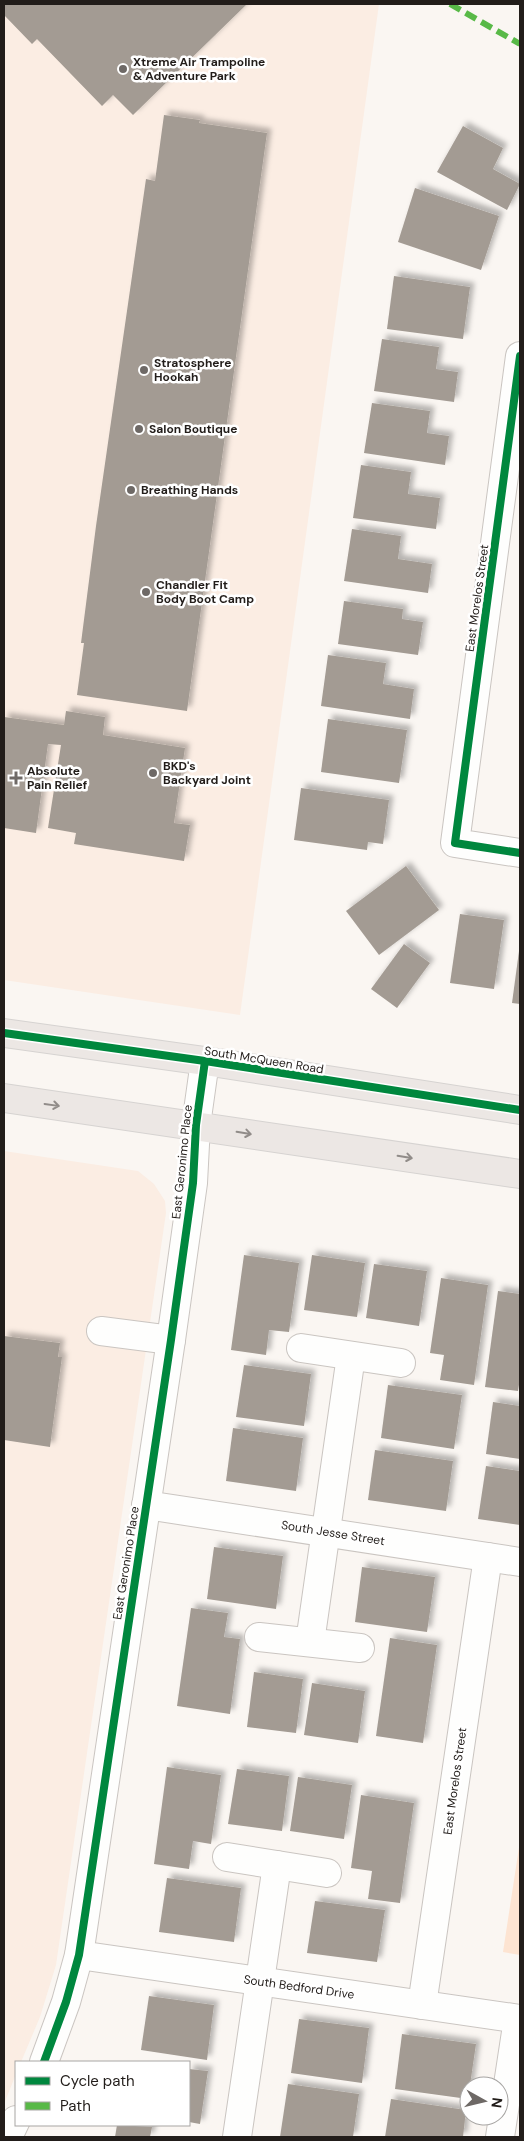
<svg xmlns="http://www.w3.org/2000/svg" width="524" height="2141" viewBox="0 0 524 2141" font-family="'DM Sans',sans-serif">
  <defs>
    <filter id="shadow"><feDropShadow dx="4.5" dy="-4.5" stdDeviation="2.5" flood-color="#0004"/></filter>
  </defs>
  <rect width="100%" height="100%" fill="#faf6f2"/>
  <g fill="#fbede3">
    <path d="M 4,4 L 379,4 L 240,1015 L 4,980 Z"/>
    <path d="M 4,1151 L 138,1171 L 154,1184 L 165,1201 L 166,1213 L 56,1965 L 40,2017 L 21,2062 L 16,2062 L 16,2074 L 4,2104 Z"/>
  </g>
  <path fill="#fde4d2" d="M 520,1841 L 520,1955 L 503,1952 Z"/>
  <g fill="#a39b93" filter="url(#shadow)">
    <path d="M 4,4 L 247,4 L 133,115 L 113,95 L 102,106 L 37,39 L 32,44 L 4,15 Z"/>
    <path d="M 164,115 L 200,120 L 199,123 L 267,133 L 187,711 L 77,695 L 84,643 L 81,643 L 96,526 L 146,179 L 155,181 Z"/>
    <path d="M 463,126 L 503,148 L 493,169 L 520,184 L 507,210 L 437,172 Z"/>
    <path d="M 415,188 L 499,216 L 481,270 L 398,242 Z"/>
    <path d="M 394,276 L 470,287 L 463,339 L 387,329 Z"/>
    <path d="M 382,339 L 439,347 L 436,369 L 458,372 L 454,402 L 374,391 Z"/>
    <path d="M 372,403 L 430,411 L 427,433 L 449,436 L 445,465 L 364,453 Z"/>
    <path d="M 361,465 L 411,472 L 408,494 L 440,498 L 436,529 L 353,518 Z"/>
    <path d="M 352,529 L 401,536 L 398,559 L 432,564 L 428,593 L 344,581 Z"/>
    <path d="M 344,601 L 403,609 L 402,619 L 423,622 L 418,655 L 338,644 Z"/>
    <path d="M 328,655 L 386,663 L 383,684 L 414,689 L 410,719 L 321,706 Z"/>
    <path d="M 66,711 L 105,717 L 103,735 L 185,748 L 174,823 L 190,825 L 184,861 L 74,844 L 76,833 L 48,828 L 61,745 L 48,744 L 36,833 L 4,828 L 4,717 L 64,725 Z"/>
    <path d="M 328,719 L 407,730 L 399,783 L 321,772 Z"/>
    <path d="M 301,788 L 389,800 L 383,844 L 368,842 L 367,850 L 294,840 Z"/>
    <path d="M 406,866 L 439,910 L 379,955 L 346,911 Z"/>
    <path d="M 460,914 L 504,920 L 494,989 L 450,983 Z"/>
    <path d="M 404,944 L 430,963 L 397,1008 L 371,989 Z"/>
    <path d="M 519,951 L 520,951 L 520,1004 L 512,1003 Z"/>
    <path d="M 244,1255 L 299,1263 L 289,1332 L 269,1330 L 266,1355 L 231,1350 Z"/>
    <path d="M 312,1255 L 365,1263 L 357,1317 L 304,1310 Z"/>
    <path d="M 374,1264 L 427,1271 L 419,1326 L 366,1318 Z"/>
    <path d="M 441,1278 L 488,1285 L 474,1385 L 440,1380 L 444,1355 L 430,1353 Z"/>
    <path d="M 498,1291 L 520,1294 L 520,1378 L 518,1391 L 485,1387 Z"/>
    <path d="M 4,1336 L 60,1343 L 58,1357 L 62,1357 L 50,1447 L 4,1440 Z"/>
    <path d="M 244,1365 L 311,1374 L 304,1426 L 236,1417 Z"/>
    <path d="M 388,1385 L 462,1395 L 454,1449 L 381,1438 Z"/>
    <path d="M 493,1402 L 520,1406 L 520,1459 L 486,1454 Z"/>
    <path d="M 233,1428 L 303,1438 L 296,1491 L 226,1481 Z"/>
    <path d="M 375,1450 L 453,1461 L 446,1511 L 368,1500 Z"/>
    <path d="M 486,1466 L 520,1471 L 520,1525 L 478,1519 Z"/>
    <path d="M 214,1547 L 283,1556 L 276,1609 L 207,1599 Z"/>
    <path d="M 362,1567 L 435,1577 L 427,1632 L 355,1622 Z"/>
    <path d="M 191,1608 L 228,1613 L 224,1637 L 240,1639 L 230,1714 L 177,1706 Z"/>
    <path d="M 390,1638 L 437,1645 L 423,1743 L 376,1736 Z"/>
    <path d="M 254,1672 L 303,1679 L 296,1733 L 247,1727 Z"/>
    <path d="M 312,1683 L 365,1691 L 358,1743 L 304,1735 Z"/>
    <path d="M 167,1767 L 221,1775 L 211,1844 L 193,1841 L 189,1869 L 154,1864 Z"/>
    <path d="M 237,1769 L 289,1776 L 282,1831 L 228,1824 Z"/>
    <path d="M 298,1777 L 352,1785 L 344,1839 L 290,1831 Z"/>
    <path d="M 361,1795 L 414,1803 L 400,1903 L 368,1899 L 372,1871 L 351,1868 Z"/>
    <path d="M 167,1878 L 241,1888 L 234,1942 L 159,1932 Z"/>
    <path d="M 315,1901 L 385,1910 L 377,1962 L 307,1953 Z"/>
    <path d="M 149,1996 L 214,2005 L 207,2060 L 141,2050 Z"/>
    <path d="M 299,2019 L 369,2028 L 362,2083 L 291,2073 Z"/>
    <path d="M 402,2034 L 476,2044 L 468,2099 L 395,2089 Z"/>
    <path d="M 189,2069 L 208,2071 L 200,2124 L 189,2122 Z"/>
    <path d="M 288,2084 L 359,2094 L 353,2137 L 280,2137 Z"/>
    <path d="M 391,2099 L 466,2110 L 463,2137 L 385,2137 Z"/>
    <path d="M 117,2125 L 152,2127 L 150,2137 L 115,2137 Z"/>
  </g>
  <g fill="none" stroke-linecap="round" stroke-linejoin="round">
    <defs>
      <g id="minor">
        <path d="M 520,356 L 455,843 L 520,853"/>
        <path d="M 101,1331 L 171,1340"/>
        <path d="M 301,1348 L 401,1363"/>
        <path d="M 146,1505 L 520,1562"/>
        <path d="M 259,1637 L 360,1648"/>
        <path d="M 310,1642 L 351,1356"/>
        <path d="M 227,1857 L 327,1873"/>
        <path d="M 79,1955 L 520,2019"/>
        <path d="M 422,2005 L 488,1557"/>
        <path d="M 44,2062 L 66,2002 L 79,1955 L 171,1340 L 193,1183 L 196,1125 L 205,1061"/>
        <path d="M 8,2137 L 16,2120"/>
        <path d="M 237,2137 L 277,1865"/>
        <path d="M 500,2137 L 518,2019"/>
      </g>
      <g id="major">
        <path d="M 4,1033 L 205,1061 L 520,1110"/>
        <path d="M 4,1098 L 520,1174"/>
      </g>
    </defs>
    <use href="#minor" stroke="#cac5c1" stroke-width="30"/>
    <use href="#major" stroke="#d6d3d1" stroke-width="30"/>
    <use href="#minor" stroke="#fefefd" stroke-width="28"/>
    <use href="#major" stroke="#ece7e4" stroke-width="28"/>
    <path stroke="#58b947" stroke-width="6" stroke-dasharray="12 6" stroke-linecap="butt" d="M 450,4 L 520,44"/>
    <defs>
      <g id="cycleway">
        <path d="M 520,356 L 455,843 L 520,853"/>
        <path d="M 4,1033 L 205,1061 L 520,1110"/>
        <path d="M 44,2062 L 66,2002 L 79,1955 L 171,1340 L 193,1183 L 196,1125 L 205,1061"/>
      </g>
    </defs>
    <use href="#cycleway" stroke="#fff" stroke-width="11"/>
    <use href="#cycleway" stroke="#00873e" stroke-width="8"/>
  </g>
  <defs><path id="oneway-shaft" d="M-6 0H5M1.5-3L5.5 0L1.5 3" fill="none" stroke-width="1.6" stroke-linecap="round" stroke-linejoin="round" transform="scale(1.25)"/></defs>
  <g stroke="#918c89">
    <use href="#oneway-shaft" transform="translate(52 1105) rotate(8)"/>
    <use href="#oneway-shaft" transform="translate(244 1133) rotate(9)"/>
    <use href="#oneway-shaft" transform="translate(405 1157) rotate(9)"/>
  </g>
  <g fill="#6e6966" stroke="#fff" stroke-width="2">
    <circle cx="123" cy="69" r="5"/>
    <circle cx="144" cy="370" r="5"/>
    <circle cx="139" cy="429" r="5"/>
    <circle cx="131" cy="490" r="5"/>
    <circle cx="146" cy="592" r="5"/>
    <circle cx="153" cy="773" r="5"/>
    <path d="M13.5 770.5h5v5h5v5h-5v5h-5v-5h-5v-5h5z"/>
  </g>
  <g text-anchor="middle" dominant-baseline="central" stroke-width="5" stroke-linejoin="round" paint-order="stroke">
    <g font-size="12" font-weight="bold" fill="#221d1a" stroke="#fff" text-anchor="start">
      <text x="133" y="62">Xtreme Air Trampoline<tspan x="133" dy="14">&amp; Adventure Park</tspan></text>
      <text x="154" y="363">Stratosphere<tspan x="154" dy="14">Hookah</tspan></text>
      <text x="149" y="429">Salon Boutique</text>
      <text x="141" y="490">Breathing Hands</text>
      <text x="156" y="585">Chandler Fit<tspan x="156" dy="14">Body Boot Camp</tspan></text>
      <text x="163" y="766">BKD's<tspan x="163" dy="14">Backyard Joint</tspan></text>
      <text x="27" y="771">Absolute<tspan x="27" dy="14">Pain Relief</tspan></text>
    </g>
    <g font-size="12" fill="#221d1a" stroke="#fff">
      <text transform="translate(477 598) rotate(-82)">East Morelos Street</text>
      <text transform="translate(264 1060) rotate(9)">South McQueen Road</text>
      <text transform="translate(182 1162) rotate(-84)">East Geronimo Place</text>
      <text transform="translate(333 1533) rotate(9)">South Jesse Street</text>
      <text transform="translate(126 1563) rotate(-81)">East Geronimo Place</text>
      <text transform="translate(455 1781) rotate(-82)">East Morelos Street</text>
      <text transform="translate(299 1987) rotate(8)">South Bedford Drive</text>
    </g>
  </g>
  <rect width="524" height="2141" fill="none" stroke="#221d1a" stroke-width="10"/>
  <rect x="15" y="2061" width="175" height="65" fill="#ffffff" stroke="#a7a5a3"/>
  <rect x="25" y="2077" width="25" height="8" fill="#00873e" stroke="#a7a5a3"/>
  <text x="60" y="2086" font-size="15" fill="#221d1a">Cycle path</text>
  <rect x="25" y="2102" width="25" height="8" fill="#58b947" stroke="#a7a5a3"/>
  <text x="60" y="2111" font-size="15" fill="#221d1a">Path</text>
  <g transform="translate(484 2101) rotate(98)"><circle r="24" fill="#ffffff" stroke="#a7a5a3"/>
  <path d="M0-4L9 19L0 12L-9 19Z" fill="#6e6966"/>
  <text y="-8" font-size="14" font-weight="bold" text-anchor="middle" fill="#221d1a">N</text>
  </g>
</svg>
